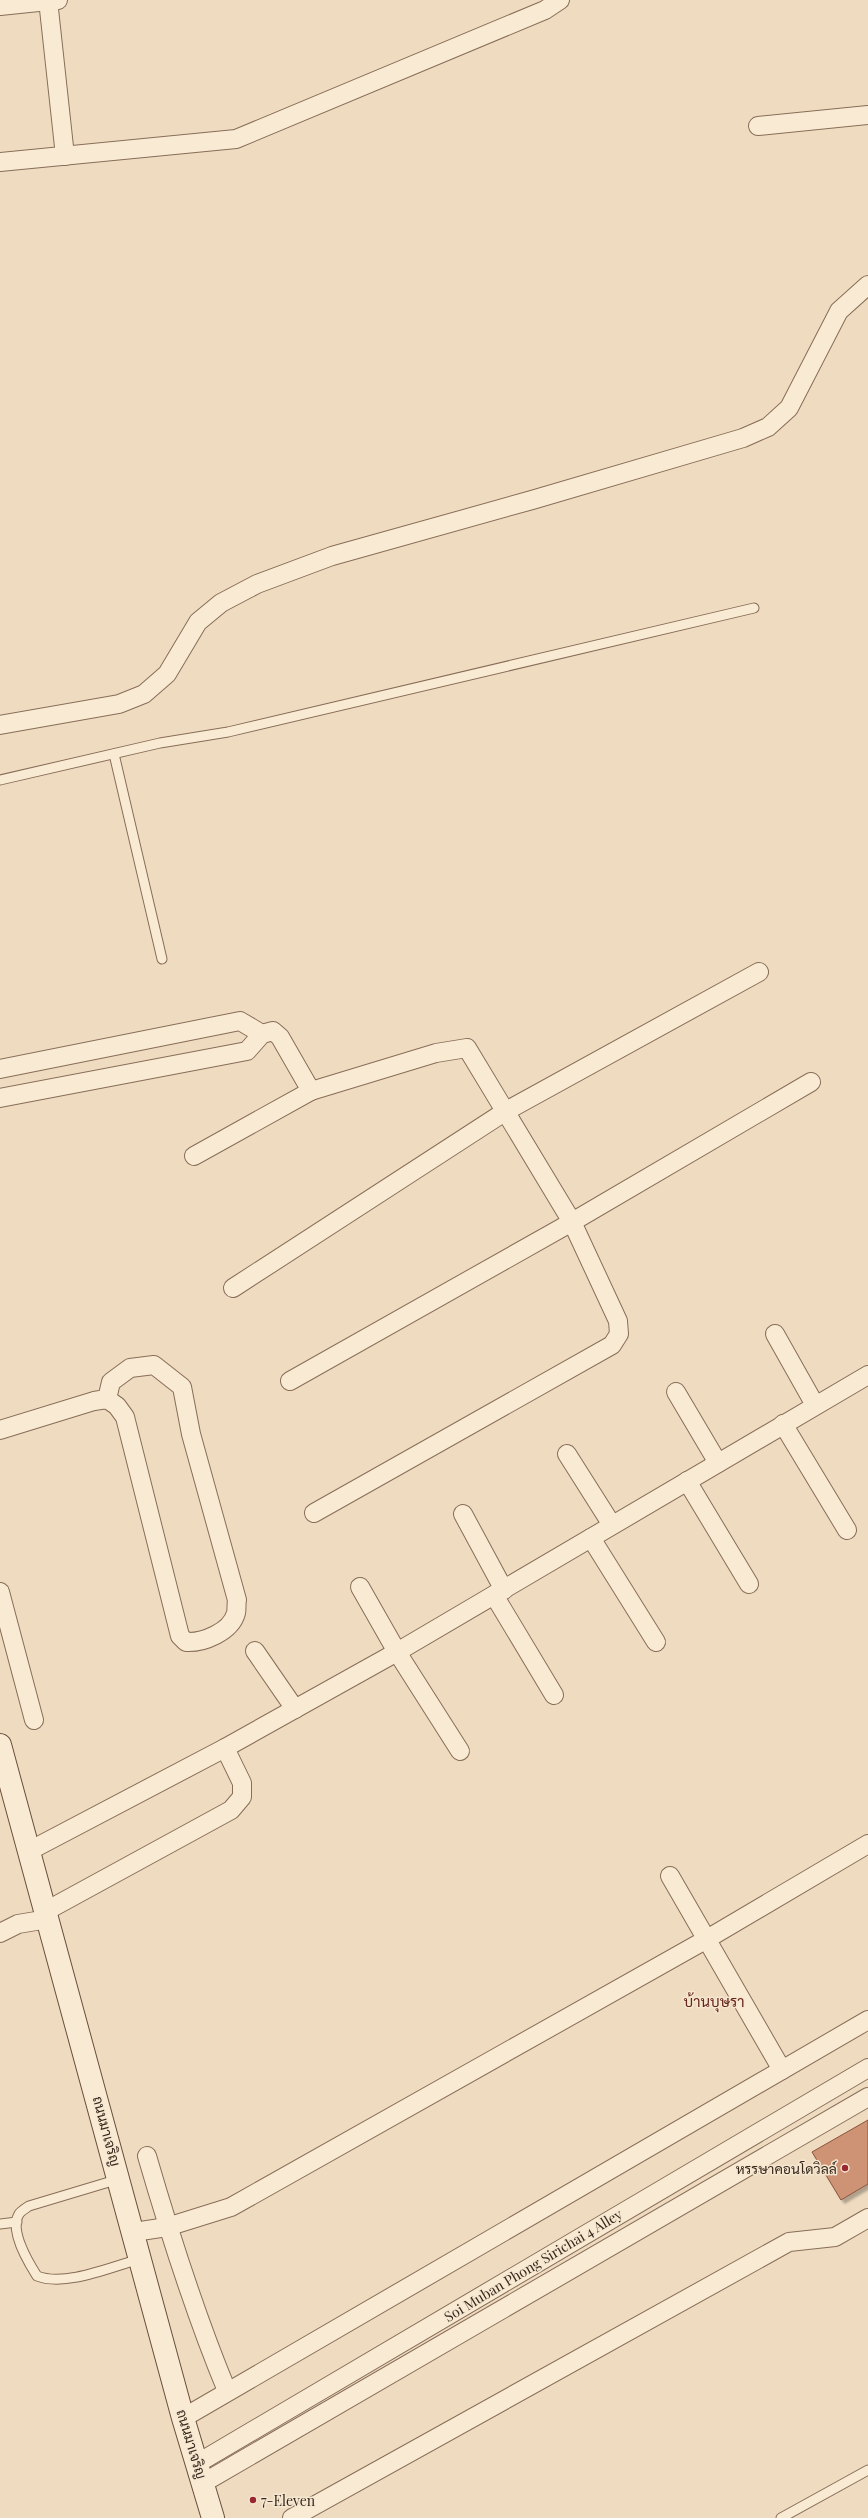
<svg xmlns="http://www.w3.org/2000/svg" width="868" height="2518" viewBox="0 0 868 2518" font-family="'Playfair Display',Sarabun,serif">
  <defs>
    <filter id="shadow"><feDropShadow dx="3.5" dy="3.5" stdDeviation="1" flood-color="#0004"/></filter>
  </defs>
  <rect width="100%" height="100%" fill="#efdcc0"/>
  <path fill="#ce9275" stroke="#87543d" filter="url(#shadow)" d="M 868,2120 L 868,2184 L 841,2200 L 812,2152 Z"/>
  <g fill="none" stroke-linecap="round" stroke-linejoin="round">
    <defs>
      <g id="lane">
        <path d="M 114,754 L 162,959"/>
        <path d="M 0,780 L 160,743 L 228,732 L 754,608"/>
        <path d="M 119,2179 L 29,2206 C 26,2208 21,2211 19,2214 C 9,2230 28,2262 37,2276 C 65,2287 111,2267 140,2259"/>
        <path d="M 0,2224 L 17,2222"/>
        <path d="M 781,2518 L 868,2470"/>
      </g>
      <g id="street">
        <path d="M 48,0 L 65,156"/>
        <path d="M 0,6 L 58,0"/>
        <path d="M 758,126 L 868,115"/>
        <path d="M 0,162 L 236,139 L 545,10 L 560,0"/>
        <path d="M 0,725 L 119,704 L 144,694 L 167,674 L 198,622 L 221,603 L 257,584 L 332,556 L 532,500 L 743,438 L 768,427 L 789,408 L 839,311 L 868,285"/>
        <path d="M 0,1069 L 240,1021 L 262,1034"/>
        <path d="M 0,1098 L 247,1051 L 262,1034 L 273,1031 L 280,1037 L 311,1091"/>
        <path d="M 194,1156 L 311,1091 L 436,1053 L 467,1048 L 572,1222 L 618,1321 L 619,1334 L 612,1345 L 314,1513"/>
        <path d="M 233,1288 L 506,1111 L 759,972"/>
        <path d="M 775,1334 L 815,1405"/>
        <path d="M 290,1381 L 572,1222 L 811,1082"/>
        <path d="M 676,1392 L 718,1463"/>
        <path d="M 783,1424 L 847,1530"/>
        <path d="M 0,1430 L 94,1401 L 107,1399 L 117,1406 L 125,1417 L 180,1636 L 186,1642 C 203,1643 231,1632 236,1613 C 237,1609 236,1604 237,1600 L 191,1434 L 182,1387 L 154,1365 L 130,1368 L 111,1382 L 107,1399"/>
        <path d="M 567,1454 L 612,1525"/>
        <path d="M 687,1481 L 749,1584"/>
        <path d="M 463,1514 L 504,1590"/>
        <path d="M 591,1538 L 656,1642"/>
        <path d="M 360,1587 L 397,1652 L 460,1751"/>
        <path d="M 0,1592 L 34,1720"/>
        <path d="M 494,1595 L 554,1695"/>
        <path d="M 255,1651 L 295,1709"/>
        <path d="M 29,1851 L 225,1748 L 397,1652 L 868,1375"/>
        <path d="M 670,1876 L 782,2070"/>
        <path d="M 46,1911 L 231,1810 L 242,1797 L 242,1783 L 225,1748"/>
        <path d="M 0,1933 L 18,1924 L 48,1919"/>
        <path d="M 147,2156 C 170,2235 195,2314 227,2391"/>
        <path d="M 134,2232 L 167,2227 L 231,2207 L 707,1939 L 868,1844"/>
        <path d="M 183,2418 L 868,2020"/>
        <path d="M 198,2463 L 868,2068"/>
        <path d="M 203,2483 L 868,2097"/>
        <path d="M 292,2518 L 789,2242 L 835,2237 L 868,2218"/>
      </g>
      <path id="secondary" d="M 0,1745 L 183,2418 L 213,2518"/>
    </defs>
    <use href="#lane" stroke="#886d58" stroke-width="11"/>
    <use href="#street" stroke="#886d58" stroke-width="20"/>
    <use href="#secondary" stroke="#6a4e3b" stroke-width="24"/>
    <use href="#lane" stroke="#f9ead3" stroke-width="9"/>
    <use href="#street" stroke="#f9ead3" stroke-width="18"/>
    <use href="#secondary" stroke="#f9ead3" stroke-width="22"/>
  </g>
  <g fill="#982732" stroke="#f6e7d0" stroke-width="1.5">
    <circle cx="845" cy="2168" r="4"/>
    <circle cx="253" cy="2500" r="4"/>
  </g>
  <g text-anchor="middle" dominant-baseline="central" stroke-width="3" stroke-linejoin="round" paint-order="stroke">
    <g font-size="14" fill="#37271c" stroke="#f6e7d0">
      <text transform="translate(107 2131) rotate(75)">ถนนมาเจริญ</text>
      <text transform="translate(533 2265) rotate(-31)">Soi Muban Phong Sirichai 4 Alley</text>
      <text transform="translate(192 2444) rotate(73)">ถนนมาเจริญ</text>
    </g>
    <g font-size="14" fill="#37271c" stroke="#f6e7d0" text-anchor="end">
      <text x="837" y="2168">หรรษาคอนโดวิลล์</text>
      <text x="261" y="2500" text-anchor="start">7-Eleven</text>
    </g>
    <g font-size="15" fill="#65241b" stroke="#f6e7d0">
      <text x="714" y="2001">บ้านบุษรา</text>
    </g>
  </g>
</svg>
